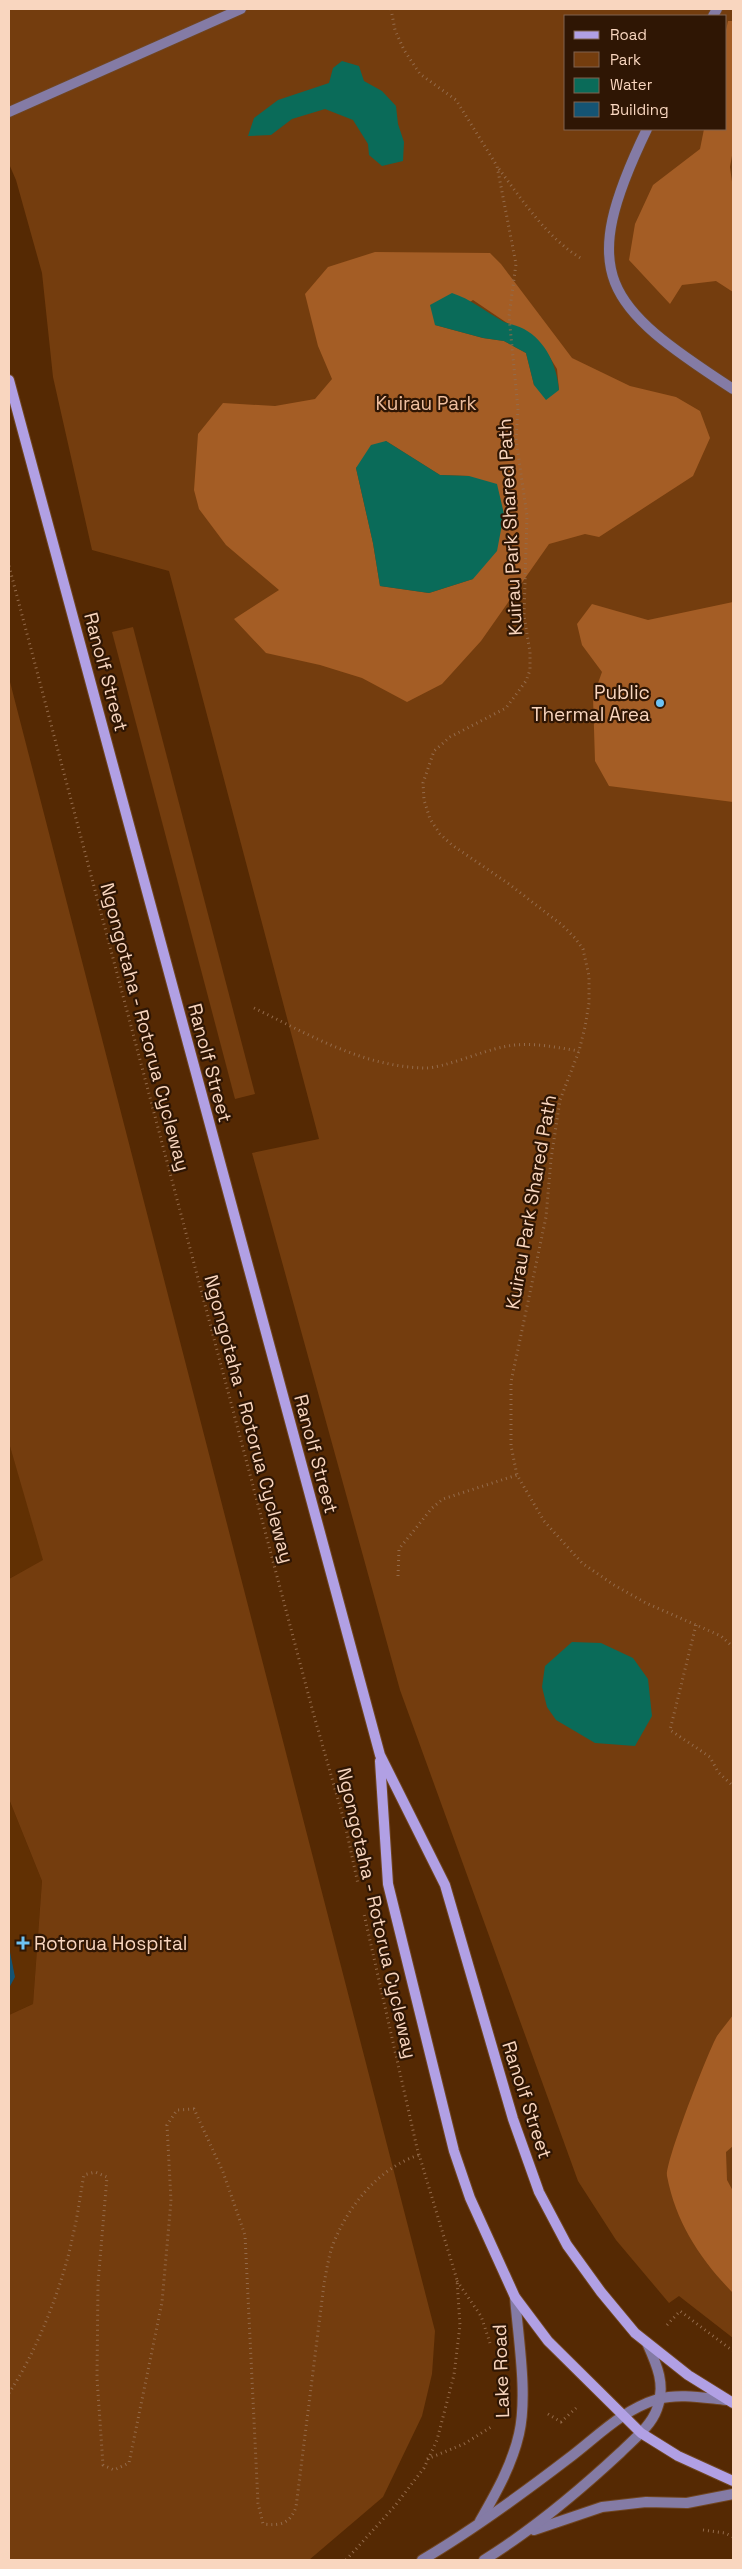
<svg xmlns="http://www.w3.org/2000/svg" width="742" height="2569" viewBox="0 0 742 2569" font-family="'Space Grotesk',sans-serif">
  <rect width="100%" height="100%" fill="#552903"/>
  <g fill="#613003">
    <path d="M 9,1443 L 44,1560 L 9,1579 Z"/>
    <path d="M 9,1799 L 42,1881 L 33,2004 L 9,2015 Z"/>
  </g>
  <g fill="#743d0e" fill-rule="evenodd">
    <path d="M 9,9 L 733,9 L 733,2338 L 679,2296 L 669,2303 L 616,2240 L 578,2181 L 400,1690 L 252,1153 L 319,1139 L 169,571 L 92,550 L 53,377 L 42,273 L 16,180 L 9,164 ZM 566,16 L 726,16 L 726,129 L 566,129 Z"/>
    <path d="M 133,627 L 255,1094 L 235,1099 L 112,632 Z"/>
    <path d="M 9,678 L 435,2331 L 432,2374 L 422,2416 L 383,2497 L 309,2560 L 9,2560 L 9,2015 L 33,2004 L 42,1881 L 9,1799 L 9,1579 L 43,1560 L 9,1443 Z"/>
  </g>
  <g fill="#a45d25" fill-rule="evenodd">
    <path d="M 728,21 L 733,21 L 733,150 L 730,167 L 733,189 L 733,292 L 716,281 L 682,285 L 670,304 L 629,260 L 635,224 L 653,185 L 700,149 L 704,129 L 726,129 L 726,30 Z"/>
    <path d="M 375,252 L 490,253 L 501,264 L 572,358 L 630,386 L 676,397 L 700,411 L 710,438 L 693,476 L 599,537 L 585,534 L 549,544 L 481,641 L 442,684 L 407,702 L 362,678 L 320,665 L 266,653 L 234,619 L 279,590 L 226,545 L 199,509 L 194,490 L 198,434 L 223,403 L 275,406 L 315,399 L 332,379 L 318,346 L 305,294 L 328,267 ZM 473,300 L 544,348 L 557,369 L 559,390 L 534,385 L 526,353 L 504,341 L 483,338 L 435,325 ZM 386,441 L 440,475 L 469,476 L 473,579 L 429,593 L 380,586 L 373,543 L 356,468 Z"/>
    <path d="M 733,602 L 733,802 L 609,786 L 595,761 L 593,697 L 602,672 L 582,645 L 577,624 L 592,604 L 648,620 Z"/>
    <path d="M 733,2015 L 733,2146 L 726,2152 L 727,2180 L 733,2191 L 733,2293 C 700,2259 676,2223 667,2176 C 665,2162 708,2052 717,2036 C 722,2029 728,2022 733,2015 Z"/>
  </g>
  <g fill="#0a6b59">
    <path d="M 342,61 L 359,66 L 364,81 L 382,91 L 396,106 L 398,124 L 404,142 L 403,161 L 382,166 L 369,155 L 368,144 L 353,120 L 325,109 L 292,119 L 271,135 L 248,136 L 254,118 L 278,100 L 329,83 L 333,68 Z"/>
    <path d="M 452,293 C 472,300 482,309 499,319 C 506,324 516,325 524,329 C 546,341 557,366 559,390 L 546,400 L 534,385 L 526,353 L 504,341 L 483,338 L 435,325 L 430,305 Z"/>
    <path d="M 386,441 L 440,475 L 469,476 L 497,484 L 504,514 L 497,551 L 473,579 L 429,593 L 380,586 L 373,543 L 356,468 L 371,445 Z"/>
    <path d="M 572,1642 L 601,1643 L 633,1658 L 648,1679 L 652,1716 L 635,1746 L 595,1743 L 556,1720 L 547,1707 L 542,1687 L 545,1666 Z"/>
  </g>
  <path fill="#155473" d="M 9,1947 L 15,1977 L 9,1988 Z"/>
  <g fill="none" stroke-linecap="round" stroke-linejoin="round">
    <defs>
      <path id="service" d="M 9,112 L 241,9"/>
      <g id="minor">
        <path d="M 713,16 L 717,9"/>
        <path d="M 647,129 C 576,276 604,305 733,389"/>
        <path d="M 480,2521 C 496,2493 512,2465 519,2434 C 528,2395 518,2337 515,2297"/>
        <path d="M 534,2530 L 602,2507 L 646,2502 L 687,2503 L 733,2494"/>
        <path d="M 422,2560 C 473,2530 522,2494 569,2458 C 598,2436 622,2410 658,2399 C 679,2393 705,2398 726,2400"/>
        <path d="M 484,2560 C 534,2529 578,2492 621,2452 C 634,2439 651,2426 657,2409 C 666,2385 657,2365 647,2343"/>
      </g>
      <g id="secondary">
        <path d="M 9,380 L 380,1755 L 445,1885 L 513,2119 L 539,2192 L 567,2245 L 601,2292 L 635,2333 L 688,2375 L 733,2403"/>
        <path d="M 380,1761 L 388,1884 L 454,2151 L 470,2198 L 515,2297 L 548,2341 L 641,2433 L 678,2456 L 733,2481"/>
      </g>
    </defs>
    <use href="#service" stroke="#6f4521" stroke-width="12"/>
    <use href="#minor" stroke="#6f4521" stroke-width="12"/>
    <use href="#secondary" stroke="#6f4521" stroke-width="12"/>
    <g stroke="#946b4b" stroke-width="3" stroke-dasharray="1 4" stroke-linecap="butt">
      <path d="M 391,9 L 395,30 L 404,50 L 420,74 L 456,100 L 497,166 L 516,264 L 509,316 L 518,409 L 516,439 L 527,516 L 524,616 L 530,652 L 530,670 L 526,681 L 506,708 L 450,737 L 434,751 L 423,783 L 424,800 L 430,819 L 440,834 L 452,845 L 509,884 L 562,925 L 575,938 L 583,949 L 589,976 L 589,1003 L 585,1027 L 579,1051 L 560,1100 L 551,1159 L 546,1217 L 511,1382 L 511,1446 L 517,1475 L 544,1521 L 582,1563 L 614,1585 L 646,1603 L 721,1636 L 733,1647"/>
      <path d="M 499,169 C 523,201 547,238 582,259"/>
      <path d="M 9,566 L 313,1712 L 345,1824 L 358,1884"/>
      <path d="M 254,1008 C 308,1034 363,1067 425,1068 C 444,1068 482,1051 503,1047 C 528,1041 554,1047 579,1051"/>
      <path d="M 398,1576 L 399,1549 L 432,1508 L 443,1499 L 517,1475"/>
      <path d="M 696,1625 L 670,1730 L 710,1757 L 718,1772 L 733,1786"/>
      <path d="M 457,2281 L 481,2316 L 490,2343"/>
      <path d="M 667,2325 L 680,2311 L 733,2351"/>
      <path d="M 9,2393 C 37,2351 63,2285 73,2235 C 78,2215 80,2195 84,2175 L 95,2172 L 107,2177 L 98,2283 L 97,2378 L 103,2465 L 114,2470 L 129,2463 L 162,2302 L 171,2201 L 167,2125 L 177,2110 L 194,2109 L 223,2172 L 245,2235 L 258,2503 L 263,2524 C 280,2526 290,2524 296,2507 L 324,2284 C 326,2273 328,2261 331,2250 C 345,2209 378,2168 419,2155"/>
      <path d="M 548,2414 L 561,2422 L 576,2408"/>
      <path d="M 427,2459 L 464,2444 L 491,2427"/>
      <path d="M 703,2530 L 725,2533 L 733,2537"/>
      <path d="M 346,2560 L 394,2507 L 424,2468 L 437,2440 L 454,2375 L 460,2325 L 457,2280 L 417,2148 L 364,1914"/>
    </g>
    <use href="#service" stroke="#847ba5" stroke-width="10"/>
    <use href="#minor" stroke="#847ba5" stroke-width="10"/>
    <use href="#secondary" stroke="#b1a0e4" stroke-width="10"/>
  </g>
  <g fill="#6dc2f3" stroke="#2f1604" stroke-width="2">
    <circle cx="660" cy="703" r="5"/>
    <path d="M20.5 1935.5h5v5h5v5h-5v5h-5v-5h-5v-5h5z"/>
  </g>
  <g text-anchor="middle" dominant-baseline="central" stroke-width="4.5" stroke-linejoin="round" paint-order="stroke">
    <g font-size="19" fill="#efbf9f" stroke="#2f1604">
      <text x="426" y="403">Kuirau Park</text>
    </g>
    <g font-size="19" fill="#f9d6bf" stroke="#2f1604">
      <text transform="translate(510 527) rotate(-93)">Kuirau Park Shared Path</text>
      <text transform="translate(106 672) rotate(75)">Ranolf Street</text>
      <text transform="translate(145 1027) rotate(75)">Ngongotaha - Rotorua Cycleway</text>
      <text transform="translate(210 1063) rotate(75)">Ranolf Street</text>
      <text transform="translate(531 1202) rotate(-80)">Kuirau Park Shared Path</text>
      <text transform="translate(249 1419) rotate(75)">Ngongotaha - Rotorua Cycleway</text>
      <text transform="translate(316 1454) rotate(75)">Ranolf Street</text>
      <text transform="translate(377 1913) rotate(77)">Ngongotaha - Rotorua Cycleway</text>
      <text transform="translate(527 2100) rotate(72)">Ranolf Street</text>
      <text transform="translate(501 2371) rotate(-92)">Lake Road</text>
    </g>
    <g font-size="19" fill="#f9d6bf" stroke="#2f1604" text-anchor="end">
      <text x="650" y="692">Public<tspan x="650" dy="22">Thermal Area</tspan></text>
      <text x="34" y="1943" text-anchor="start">Rotorua Hospital</text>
    </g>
  </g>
  <rect width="742" height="2569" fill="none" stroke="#f9d6bf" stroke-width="20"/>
  <rect x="564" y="15" width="162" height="115" fill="#2f1604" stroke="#80634f"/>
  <rect x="574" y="31" width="25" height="8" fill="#b1a0e4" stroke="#80634f"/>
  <text x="610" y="40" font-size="15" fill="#f9d6bf">Road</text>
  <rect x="574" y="52" width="25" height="15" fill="#743d0e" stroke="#80634f"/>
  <text x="610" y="65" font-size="15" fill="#f9d6bf">Park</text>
  <rect x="574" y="78" width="25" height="15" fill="#0a6b59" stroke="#80634f"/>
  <text x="610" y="90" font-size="15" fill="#f9d6bf">Water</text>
  <rect x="574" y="102" width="25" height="15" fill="#155473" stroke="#80634f"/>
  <text x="610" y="115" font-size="15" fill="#f9d6bf">Building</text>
</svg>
